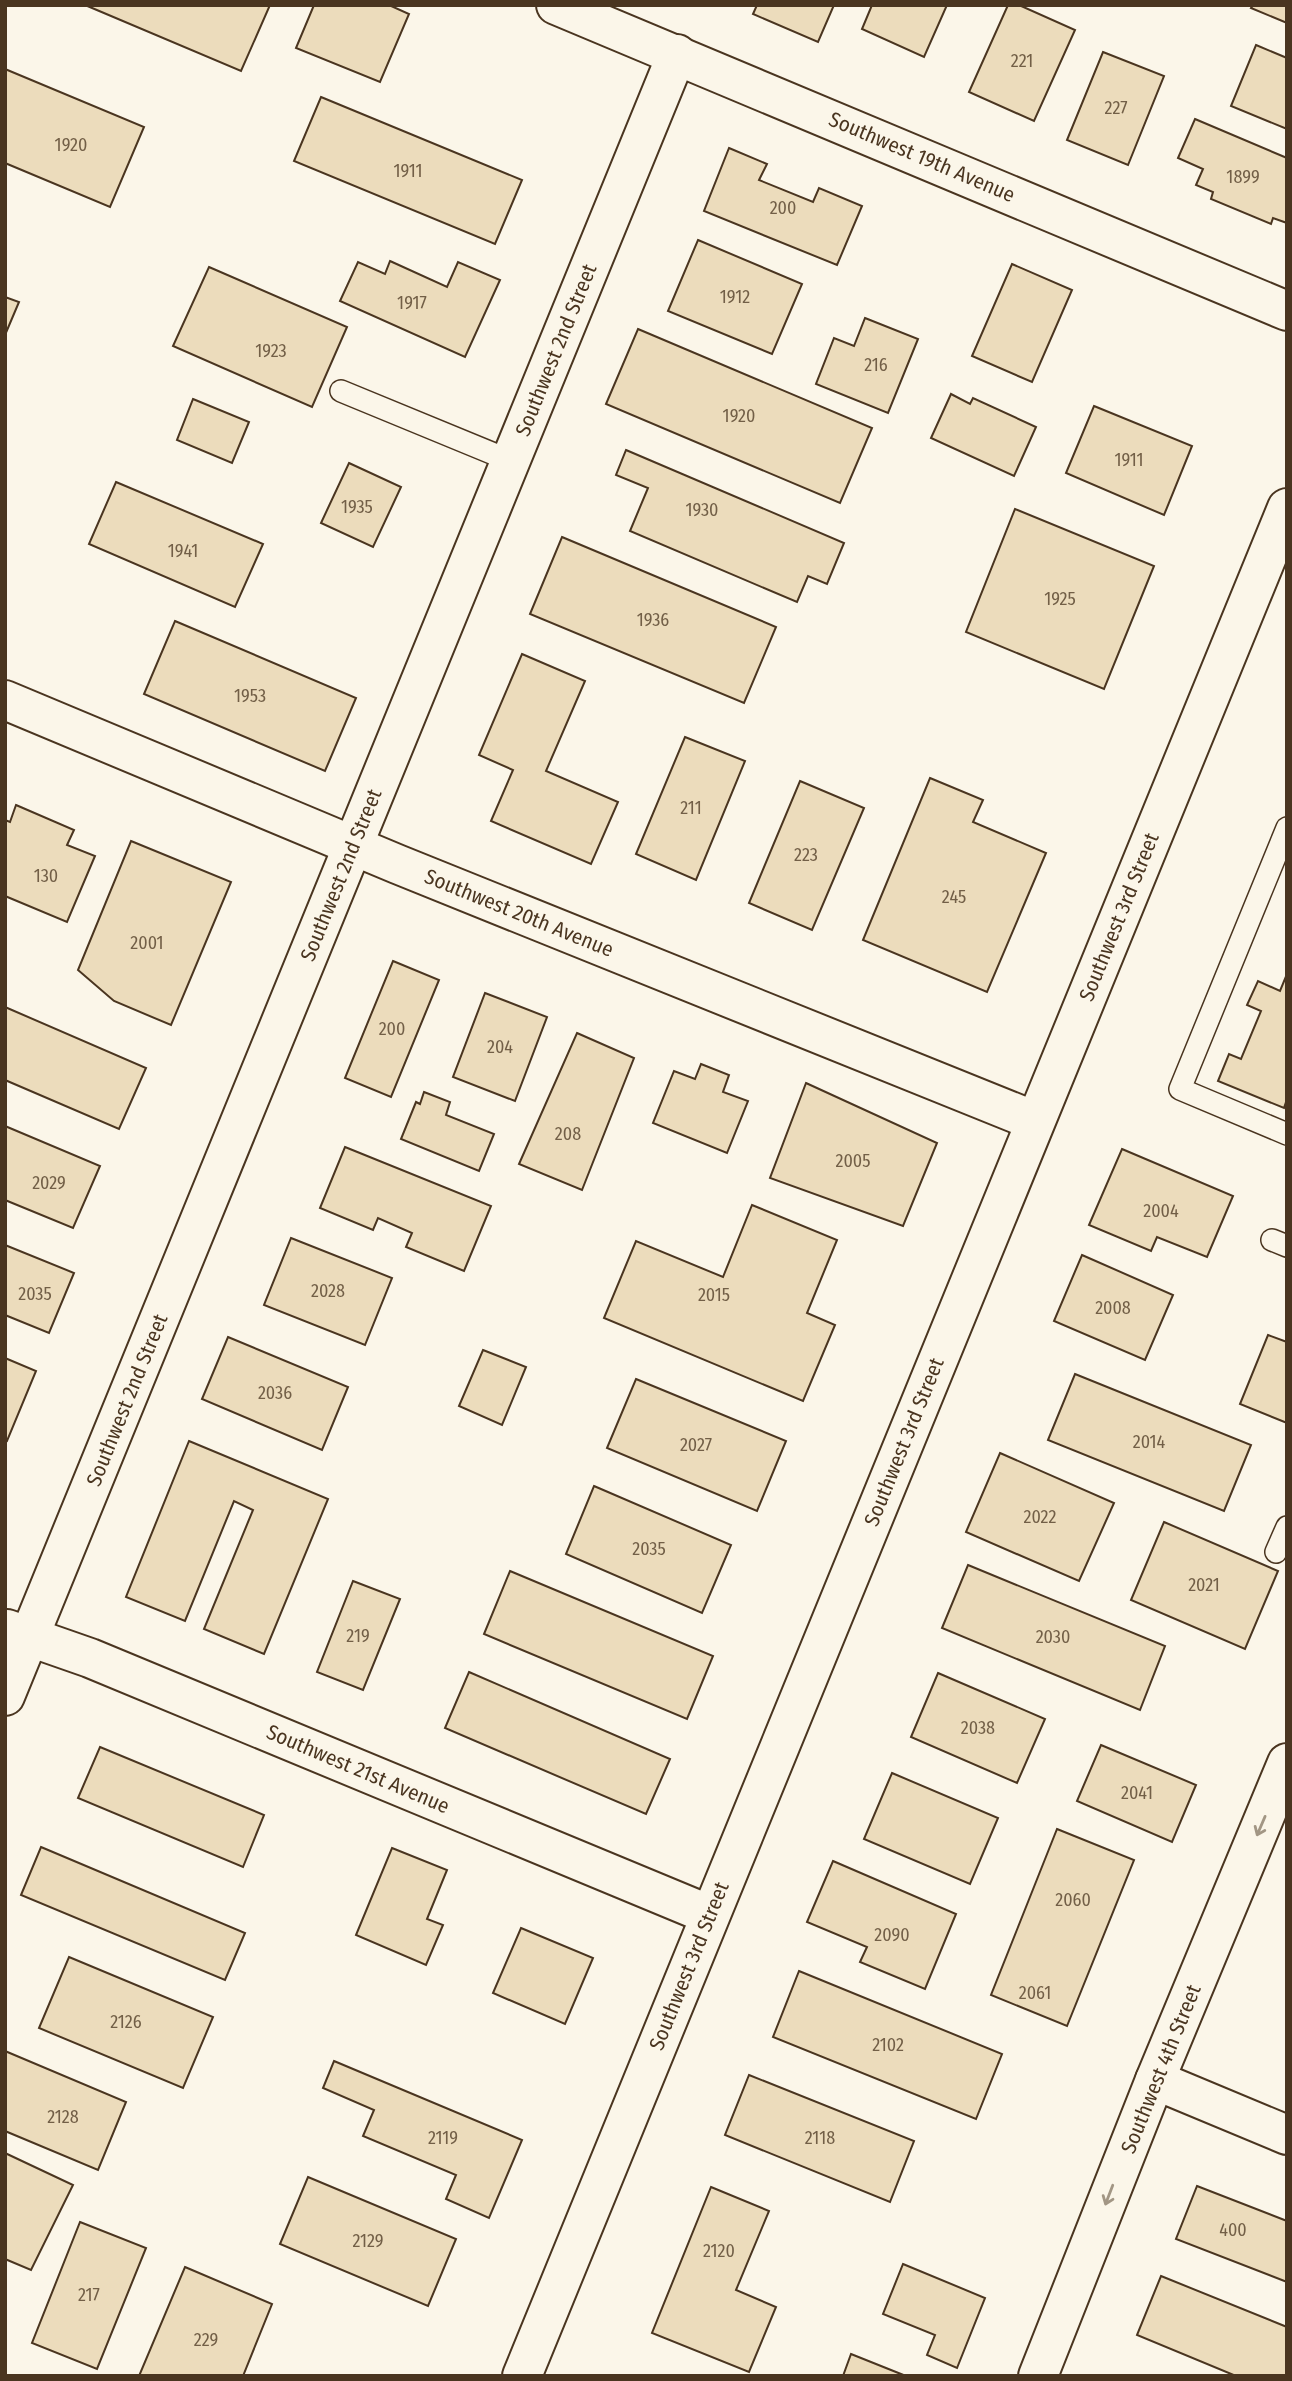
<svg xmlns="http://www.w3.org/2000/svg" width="1292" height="2381" viewBox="0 0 1292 2381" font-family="'Fira Sans Condensed',sans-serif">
  <rect width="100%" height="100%" fill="#fbf6e9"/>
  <g fill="#ecdcbc" stroke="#4a3520" stroke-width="2">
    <path d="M 85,5 L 270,5 L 241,71 Z"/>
    <path d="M 314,5 L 389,5 L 409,14 L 380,82 L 296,48 Z"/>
    <path d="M 757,5 L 834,5 L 818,42 L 753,14 Z"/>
    <path d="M 872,5 L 947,5 L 924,57 L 862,29 Z"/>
    <path d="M 1008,5 L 1019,5 L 1075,30 L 1034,121 L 969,92 Z"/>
    <path d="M 1253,5 L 1287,5 L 1287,23 L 1251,8 Z"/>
    <path d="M 1256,45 L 1287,58 L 1287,129 L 1231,106 Z"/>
    <path d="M 1103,52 L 1164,76 L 1128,165 L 1067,140 Z"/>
    <path d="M 5,69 L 144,127 L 110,207 L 5,163 Z"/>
    <path d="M 321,97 L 522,180 L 495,244 L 294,161 Z"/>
    <path d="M 1195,119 L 1287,158 L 1287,223 L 1273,218 L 1271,224 L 1211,199 L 1213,192 L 1196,185 L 1203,169 L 1178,158 Z"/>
    <path d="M 729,148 L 767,164 L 759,180 L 813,202 L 819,188 L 862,206 L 837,265 L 704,211 Z"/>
    <path d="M 698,240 L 802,284 L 772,354 L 668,311 Z"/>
    <path d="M 390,261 L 447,287 L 458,262 L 500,280 L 465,357 L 340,301 L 358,262 L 385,274 Z"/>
    <path d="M 1012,264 L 1072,290 L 1032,382 L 972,356 Z"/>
    <path d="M 209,267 L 347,327 L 312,407 L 173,346 Z"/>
    <path d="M 5,297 L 19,302 L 5,335 Z"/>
    <path d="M 865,318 L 918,339 L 888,413 L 816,384 L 834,338 L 854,346 Z"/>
    <path d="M 638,329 L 872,428 L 840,503 L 606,404 Z"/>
    <path d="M 951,394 L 970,404 L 973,398 L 1036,427 L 1014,476 L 931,438 Z"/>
    <path d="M 193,399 L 249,422 L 232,463 L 177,440 Z"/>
    <path d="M 1094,406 L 1192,446 L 1164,515 L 1066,473 Z"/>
    <path d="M 626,450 L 844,543 L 827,584 L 808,576 L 797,602 L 630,531 L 648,488 L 616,475 Z"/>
    <path d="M 349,463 L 401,487 L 373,547 L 321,523 Z"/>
    <path d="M 116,482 L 263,544 L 235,607 L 89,544 Z"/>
    <path d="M 1015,509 L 1154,566 L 1104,689 L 966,632 Z"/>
    <path d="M 562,537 L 776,627 L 744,703 L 530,614 Z"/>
    <path d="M 175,621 L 356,698 L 325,771 L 144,694 Z"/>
    <path d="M 522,654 L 585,681 L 546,771 L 618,802 L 591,864 L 491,821 L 513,770 L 479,755 Z"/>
    <path d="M 685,737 L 745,761 L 696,880 L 636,854 Z"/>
    <path d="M 930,778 L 983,800 L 973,822 L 1046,853 L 987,992 L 863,940 Z"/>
    <path d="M 800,781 L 864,808 L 812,930 L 749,903 Z"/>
    <path d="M 16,805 L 74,830 L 67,845 L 95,856 L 67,922 L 5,896 L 5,820 L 10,822 Z"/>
    <path d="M 131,841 L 231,882 L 171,1025 L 114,1001 L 78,970 Z"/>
    <path d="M 393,961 L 439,980 L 391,1097 L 345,1078 Z"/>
    <path d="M 1287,974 L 1287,1099 L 1284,1108 L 1218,1081 L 1229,1054 L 1241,1059 L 1261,1011 L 1247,1005 L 1258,981 L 1280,991 Z"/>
    <path d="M 485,993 L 547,1017 L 515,1101 L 453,1077 Z"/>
    <path d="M 5,1007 L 146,1068 L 119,1129 L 5,1080 Z"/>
    <path d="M 577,1033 L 634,1058 L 582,1190 L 519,1164 Z"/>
    <path d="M 701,1064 L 729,1075 L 723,1092 L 748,1101 L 727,1153 L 653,1123 L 674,1071 L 695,1079 Z"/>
    <path d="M 806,1083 L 937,1143 L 903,1226 L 770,1178 Z"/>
    <path d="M 424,1092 L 450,1102 L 446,1115 L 494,1134 L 479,1171 L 401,1139 L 416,1102 L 420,1104 Z"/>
    <path d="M 5,1126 L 100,1166 L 73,1228 L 5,1200 Z"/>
    <path d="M 345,1147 L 491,1206 L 464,1271 L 406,1247 L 412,1233 L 378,1218 L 373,1230 L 320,1208 Z"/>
    <path d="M 1122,1149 L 1233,1196 L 1207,1257 L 1157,1237 L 1151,1251 L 1089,1225 Z"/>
    <path d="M 752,1205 L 837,1240 L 807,1313 L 835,1325 L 803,1401 L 604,1318 L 636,1241 L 723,1277 Z"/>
    <path d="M 291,1238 L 392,1278 L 365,1345 L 264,1305 Z"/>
    <path d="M 5,1245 L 74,1273 L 49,1333 L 5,1315 Z"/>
    <path d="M 1082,1255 L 1173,1295 L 1145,1360 L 1054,1321 Z"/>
    <path d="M 1268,1335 L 1287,1342 L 1287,1423 L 1240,1404 Z"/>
    <path d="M 228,1337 L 348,1387 L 322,1450 L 202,1399 Z"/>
    <path d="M 483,1350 L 526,1367 L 502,1425 L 459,1406 Z"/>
    <path d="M 5,1358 L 36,1371 L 7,1441 L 5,1440 Z"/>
    <path d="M 1075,1374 L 1251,1445 L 1224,1511 L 1048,1440 Z"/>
    <path d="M 636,1379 L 786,1441 L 757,1511 L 607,1448 Z"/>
    <path d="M 189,1441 L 328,1499 L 264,1654 L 204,1629 L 253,1510 L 234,1501 L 185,1621 L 126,1597 Z"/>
    <path d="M 1000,1453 L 1114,1503 L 1079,1581 L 966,1532 Z"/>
    <path d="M 594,1486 L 731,1545 L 702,1613 L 566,1554 Z"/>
    <path d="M 1164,1522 L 1278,1571 L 1245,1649 L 1131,1600 Z"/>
    <path d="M 968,1565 L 1165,1646 L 1140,1710 L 942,1628 Z"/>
    <path d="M 510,1571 L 713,1656 L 687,1719 L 484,1634 Z"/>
    <path d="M 353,1581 L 400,1599 L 363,1690 L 317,1672 Z"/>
    <path d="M 469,1672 L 670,1759 L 646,1814 L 445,1728 Z"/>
    <path d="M 938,1673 L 1045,1719 L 1017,1783 L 911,1737 Z"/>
    <path d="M 1101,1745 L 1196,1785 L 1172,1842 L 1077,1801 Z"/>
    <path d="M 100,1747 L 264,1815 L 243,1867 L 78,1798 Z"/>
    <path d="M 892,1773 L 998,1818 L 970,1884 L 864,1839 Z"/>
    <path d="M 1057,1829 L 1134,1860 L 1067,2026 L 991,1995 Z"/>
    <path d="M 41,1847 L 245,1933 L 225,1980 L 21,1895 Z"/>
    <path d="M 392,1848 L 447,1870 L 427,1919 L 443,1925 L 426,1965 L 356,1935 Z"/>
    <path d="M 833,1861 L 956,1914 L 925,1989 L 860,1962 L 867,1947 L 807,1922 Z"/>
    <path d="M 521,1928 L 593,1958 L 565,2024 L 493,1993 Z"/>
    <path d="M 69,1957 L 213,2017 L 183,2088 L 39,2028 Z"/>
    <path d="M 799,1971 L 1002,2054 L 976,2119 L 773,2037 Z"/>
    <path d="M 5,2051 L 126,2102 L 98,2170 L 5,2131 Z"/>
    <path d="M 334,2061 L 522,2140 L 489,2218 L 446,2199 L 456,2175 L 363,2136 L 374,2110 L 323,2088 Z"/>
    <path d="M 749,2075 L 914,2141 L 890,2202 L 725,2135 Z"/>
    <path d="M 5,2153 L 73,2185 L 31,2270 L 5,2259 Z"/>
    <path d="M 308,2177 L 456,2239 L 428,2306 L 280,2244 Z"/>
    <path d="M 1197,2186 L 1287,2221 L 1287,2282 L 1176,2239 Z"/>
    <path d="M 711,2187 L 769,2211 L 736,2290 L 776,2307 L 749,2372 L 652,2333 Z"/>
    <path d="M 80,2222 L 146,2248 L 97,2369 L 32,2343 Z"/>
    <path d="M 903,2264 L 985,2298 L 957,2368 L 927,2355 L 935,2335 L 883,2314 Z"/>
    <path d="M 185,2267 L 272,2304 L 243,2376 L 139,2376 Z"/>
    <path d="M 1161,2276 L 1287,2327 L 1287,2376 L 1236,2376 L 1137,2335 Z"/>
    <path d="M 851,2354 L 906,2376 L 843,2376 Z"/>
  </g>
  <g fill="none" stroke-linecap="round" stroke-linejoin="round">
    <defs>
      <g id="service">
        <path d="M 341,391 L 511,461"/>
        <path d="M 1287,828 L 1180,1089 L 1287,1134"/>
        <path d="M 1272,1240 L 1287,1246"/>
        <path d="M 1276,1552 L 1287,1527"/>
      </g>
      <g id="minor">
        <path d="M 556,5 L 1287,311"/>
        <path d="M 5,700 L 397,864 L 1035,1121"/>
        <path d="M 7,1629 L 90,1658 L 710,1915"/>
        <path d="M 5,1696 L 677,54"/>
        <path d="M 1155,2080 L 1287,2135"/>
        <path d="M 522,2376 L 1287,508"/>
        <path d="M 1038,2376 L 1155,2080 L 1287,1763"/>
      </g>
    </defs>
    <use href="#service" stroke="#4a3520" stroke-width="24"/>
    <use href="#minor" stroke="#4a3520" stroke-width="42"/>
    <use href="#service" stroke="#fbf6e9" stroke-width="21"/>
    <use href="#minor" stroke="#fbf6e9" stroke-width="38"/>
  </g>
  <defs><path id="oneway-shaft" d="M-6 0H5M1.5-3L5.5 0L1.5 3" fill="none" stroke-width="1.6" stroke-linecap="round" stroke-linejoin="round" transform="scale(1.75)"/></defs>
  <g stroke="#a29684">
    <use href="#oneway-shaft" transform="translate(1261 1826) rotate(113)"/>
    <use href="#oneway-shaft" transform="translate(1109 2195) rotate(111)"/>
  </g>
  <g text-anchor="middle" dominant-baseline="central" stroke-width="5" stroke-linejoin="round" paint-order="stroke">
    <g font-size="18" fill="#725f47">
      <text x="1022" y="61">221</text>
      <text x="1116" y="108">227</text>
      <text x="71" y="145">1920</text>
      <text x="408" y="171">1911</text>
      <text x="1243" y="177">1899</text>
      <text x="783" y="208">200</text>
      <text x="735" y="297">1912</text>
      <text x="412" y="303">1917</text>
      <text x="271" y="351">1923</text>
      <text x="876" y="365">216</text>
      <text x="739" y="416">1920</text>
      <text x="1129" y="460">1911</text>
      <text x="357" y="507">1935</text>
      <text x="702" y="510">1930</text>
      <text x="183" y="551">1941</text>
      <text x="1060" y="599">1925</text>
      <text x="653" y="620">1936</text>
      <text x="250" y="696">1953</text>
      <text x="691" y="808">211</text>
      <text x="806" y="855">223</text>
      <text x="46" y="876">130</text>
      <text x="954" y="897">245</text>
      <text x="147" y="943">2001</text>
      <text x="392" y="1029">200</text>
      <text x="500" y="1047">204</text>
      <text x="568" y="1134">208</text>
      <text x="853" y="1161">2005</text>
      <text x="49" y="1183">2029</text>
      <text x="1161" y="1211">2004</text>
      <text x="328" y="1291">2028</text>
      <text x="35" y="1294">2035</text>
      <text x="714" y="1295">2015</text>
      <text x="1113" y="1308">2008</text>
      <text x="275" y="1393">2036</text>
      <text x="1149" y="1442">2014</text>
      <text x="696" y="1445">2027</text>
      <text x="1040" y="1517">2022</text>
      <text x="649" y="1549">2035</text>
      <text x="1204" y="1585">2021</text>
      <text x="358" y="1636">219</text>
      <text x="1053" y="1637">2030</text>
      <text x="978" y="1728">2038</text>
      <text x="1137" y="1793">2041</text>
      <text x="1073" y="1900">2060</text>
      <text x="892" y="1935">2090</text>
      <text x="1035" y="1993">2061</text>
      <text x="126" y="2022">2126</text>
      <text x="888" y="2045">2102</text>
      <text x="63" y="2117">2128</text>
      <text x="443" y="2138">2119</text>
      <text x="820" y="2138">2118</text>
      <text x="1233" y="2230">400</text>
      <text x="368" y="2241">2129</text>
      <text x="719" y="2251">2120</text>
      <text x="89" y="2295">217</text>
      <text x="206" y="2340">229</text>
    </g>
    <g font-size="21" fill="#4a3520" stroke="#fbf6e9">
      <text transform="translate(922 157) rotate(23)">Southwest 19th Avenue</text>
      <text transform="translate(556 350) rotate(-68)">Southwest 2nd Street</text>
      <text transform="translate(341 875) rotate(-68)">Southwest 2nd Street</text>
      <text transform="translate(519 913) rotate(22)">Southwest 20th Avenue</text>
      <text transform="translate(1119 917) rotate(-68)">Southwest 3rd Street</text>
      <text transform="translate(127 1400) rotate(-68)">Southwest 2nd Street</text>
      <text transform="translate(904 1442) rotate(-68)">Southwest 3rd Street</text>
      <text transform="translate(358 1769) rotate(23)">Southwest 21st Avenue</text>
      <text transform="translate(689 1966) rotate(-68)">Southwest 3rd Street</text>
      <text transform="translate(1161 2069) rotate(-68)">Southwest 4th Street</text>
    </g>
  </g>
  <rect width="1292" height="2381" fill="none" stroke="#4a3520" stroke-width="14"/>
</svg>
